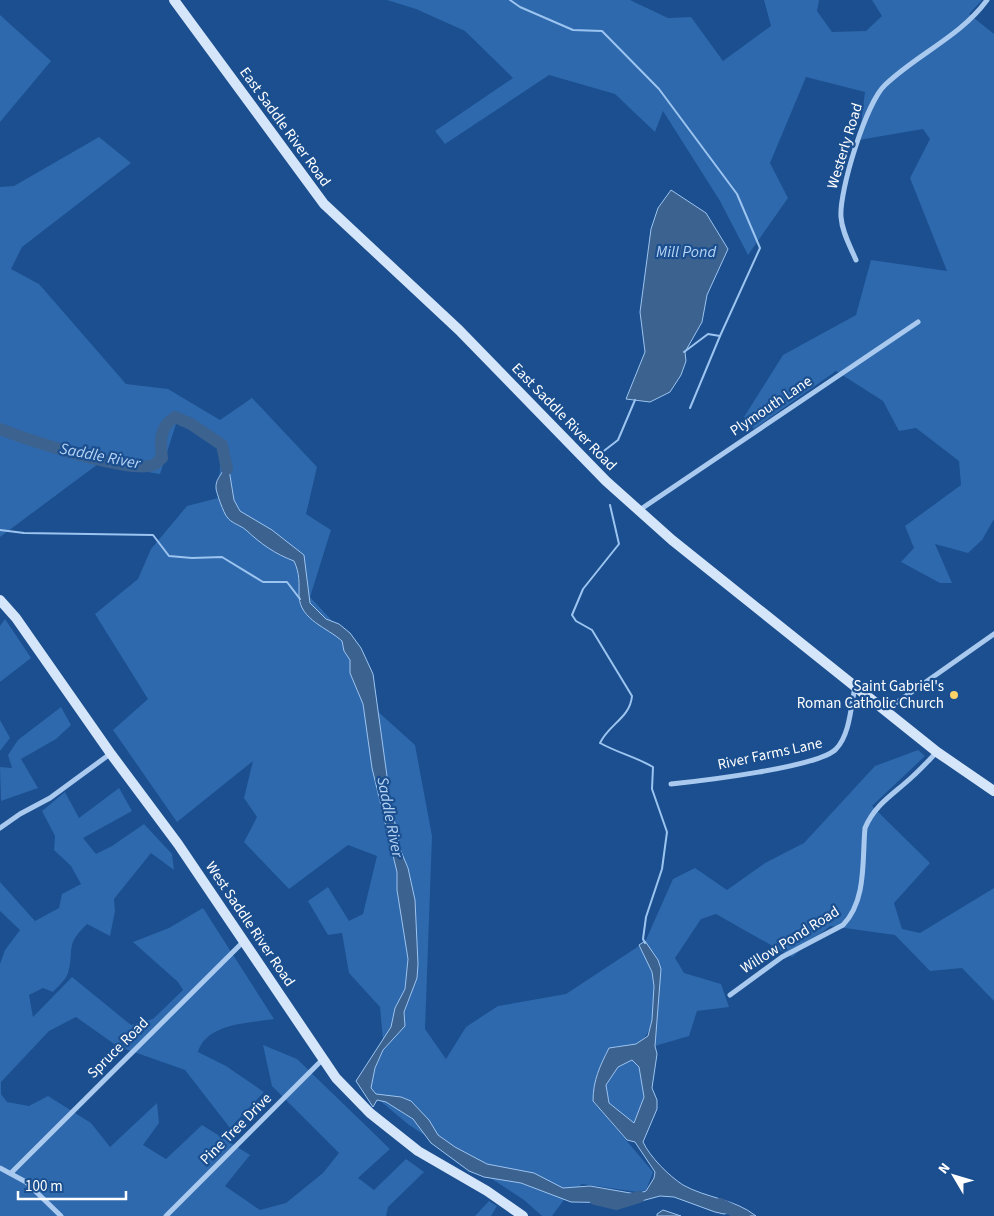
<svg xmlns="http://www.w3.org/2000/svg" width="994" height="1216" viewBox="0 0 994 1216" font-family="'Source Sans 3',sans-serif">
  <rect width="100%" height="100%" fill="#1b4f8f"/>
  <g fill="#2e69ad">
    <path d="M 387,0 L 630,0 L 668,18 L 691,17 L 723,61 L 771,26 L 764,0 L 819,0 L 817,11 L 832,32 L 866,31 L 882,16 L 872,0 L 982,0 L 969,14 L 994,34 L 994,519 L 982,540 L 968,553 L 935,544 L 952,583 L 940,583 L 901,562 L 914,548 L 905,526 L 961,485 L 959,461 L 916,428 L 899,431 L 883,401 L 836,371 L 754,429 L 744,417 L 783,355 L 856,315 L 871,260 L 947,271 L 910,178 L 930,139 L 923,129 L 859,140 L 865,92 L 806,77 L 770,163 L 788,198 L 748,255 L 720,201 L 663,111 L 655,132 L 615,94 L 549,75 L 445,144 L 435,131 L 513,78 L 465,31 L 416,9 Z"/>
    <path d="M 0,15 L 51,61 L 0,122 Z"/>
    <path d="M 99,137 L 131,163 L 22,247 L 11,269 L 39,284 L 126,384 L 168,389 L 220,420 L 252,398 L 317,467 L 306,514 L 331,530 L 310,597 L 348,638 L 375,709 L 415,745 L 432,836 L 425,1029 L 446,1059 L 466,1027 L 498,1006 L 566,994 L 645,942 L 673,879 L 695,868 L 727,890 L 765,863 L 804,843 L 875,766 L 918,750 L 925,756 L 872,806 L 930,863 L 894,903 L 902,929 L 920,933 L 994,888 L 994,1001 L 962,968 L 930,971 L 895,935 L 830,926 L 792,957 L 716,914 L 701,919 L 675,958 L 684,973 L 721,984 L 729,1007 L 697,1011 L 689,1036 L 655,1046 L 660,978 L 653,972 C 655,1000 659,1054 616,1046 L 593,1101 L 653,1172 L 646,1190 L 637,1192 L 582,1184 L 566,1197 L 552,1216 L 542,1216 L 524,1200 L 409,1125 L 366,1089 L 383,1040 L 380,1007 L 349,973 L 342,933 L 328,935 L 308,901 L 328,887 L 349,921 L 363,914 L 377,856 L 348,845 L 289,889 L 244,842 L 257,817 L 244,798 L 253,761 L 177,822 L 113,730 L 148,699 L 95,614 L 138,579 L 151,549 L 187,506 L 218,498 L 221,450 L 177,421 L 160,474 L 98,464 L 0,537 L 0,187 L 14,186 Z"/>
    <path d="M 5,619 L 31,658 L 0,682 L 0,626 Z"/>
    <path d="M 61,707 L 71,725 L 56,739 L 21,759 L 38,788 L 1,801 L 0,767 L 12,768 L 8,755 L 18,740 Z"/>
    <path d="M 0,720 L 10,738 L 0,751 Z"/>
    <path d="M 119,788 L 132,811 L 83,838 L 96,854 L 112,846 L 144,824 L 172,854 L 174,870 L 151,853 L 114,899 L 115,911 L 110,936 L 87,924 C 64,946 75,949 68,973 C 66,980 57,987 53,992 L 43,988 L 29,995 L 33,1017 L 72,977 L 131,1025 L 153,1019 L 183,990 L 178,982 L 133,942 L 169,928 L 203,908 L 274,1019 C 250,1023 206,1023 198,1052 L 226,1066 L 264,1092 L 230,1128 L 185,1070 L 117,1046 L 76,1017 L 49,1031 L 1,1082 L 1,1094 L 7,1102 L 29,1106 L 48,1096 L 91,1123 L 110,1147 L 157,1103 L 159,1123 L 143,1145 L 166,1159 L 202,1125 L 250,1155 L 225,1186 L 260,1210 L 286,1203 L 323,1173 L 339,1153 L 272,1086 L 263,1045 L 297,1059 L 390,1149 L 358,1178 L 374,1190 L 406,1159 L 424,1172 L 388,1207 L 386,1216 L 0,1216 L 0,964 L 5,950 L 20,930 L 0,911 L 0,882 L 35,921 L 59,908 L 62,894 L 81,884 L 71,866 L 54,850 L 55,836 L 42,811 L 65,792 L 79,818 Z"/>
    <path d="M 632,1059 L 639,1067 L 644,1097 L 634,1123 L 609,1103 L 606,1085 L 618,1067 Z"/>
    <path d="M 489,1201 L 497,1206 L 491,1216 L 475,1216 Z"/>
  </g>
  <g fill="#3c6290" stroke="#9cc4f0" fill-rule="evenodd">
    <path d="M 671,190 L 706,213 L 728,249 L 707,295 L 702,322 L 685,352 L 686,361 L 681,375 L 670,392 L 650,402 L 626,399 L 645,352 L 640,312 L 651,229 L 658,208 Z"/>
    <path d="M 226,451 L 234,500 L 240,511 L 272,530 L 304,555 L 310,603 L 326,619 L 339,624 L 350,633 L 361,648 L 373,674 L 390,798 L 400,849 L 408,868 L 415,900 L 418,964 L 417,978 L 404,1012 L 405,1026 L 383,1050 L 375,1068 L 371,1088 L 376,1094 L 401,1097 L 411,1101 L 429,1120 L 438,1135 L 455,1147 L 487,1164 L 534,1173 L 563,1188 L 590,1186 L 636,1194 L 646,1191 L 654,1178 L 655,1172 L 635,1142 L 627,1140 L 593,1101 C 593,1080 600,1066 609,1048 L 636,1044 L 648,1036 L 652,1020 L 654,986 L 652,972 L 639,945 L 645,941 L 658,960 L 661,969 L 655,1046 L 657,1054 L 652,1088 L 657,1100 L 657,1109 L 643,1142 C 650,1157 669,1176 683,1185 C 706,1198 735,1199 756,1216 L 740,1216 L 738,1211 L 724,1214 L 715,1212 L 674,1197 L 660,1196 L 634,1203 L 571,1202 L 521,1183 L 484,1177 L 469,1171 L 431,1143 L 413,1119 L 386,1102 L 377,1100 L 373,1107 L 356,1081 L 391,1027 L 395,1008 L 405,989 L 408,959 L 397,890 L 397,872 L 372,768 L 363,704 L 350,673 L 350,660 L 344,651 L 342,641 C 328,628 300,620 299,596 C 299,583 300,574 294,561 C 275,554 261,544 246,530 C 240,525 231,523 227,517 C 224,514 216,492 216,488 C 215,473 234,470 219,454 ZM 632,1060 L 639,1067 L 644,1097 L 634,1123 L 609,1103 L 606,1085 L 618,1067 Z"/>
    <path d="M 663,1210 L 681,1216 L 657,1216 L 657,1214 Z"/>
  </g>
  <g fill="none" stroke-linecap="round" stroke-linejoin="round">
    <g stroke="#9cc4f0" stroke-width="2">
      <path d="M 510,0 L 520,7 L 573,30 L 602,31 L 659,89 L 737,194 L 760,248 L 720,336 L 708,334 L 684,352"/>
      <path d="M 690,408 L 720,336"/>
      <path d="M 596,457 L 618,440 L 635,400"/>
      <path d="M 610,505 L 619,544 L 583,589 L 572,615 L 576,621 L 592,630 L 632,696 C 630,718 609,724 600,743 C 618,753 636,757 653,767 L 652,789 L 667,832 L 662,869 L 646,917 L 643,939 L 645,943"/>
      <path d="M 0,530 L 24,533 L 153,535 L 169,556 L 192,558 L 222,557 L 263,582 L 287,582 L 300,599"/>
    </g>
    <g stroke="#3c6290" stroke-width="12">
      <path d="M 0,429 C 26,439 130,474 153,465 C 156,464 159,460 162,458 C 160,442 159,427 175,417 L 191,424 L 222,445 L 227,469"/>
      <path d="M 595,1199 L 616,1204 L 639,1197"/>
      <path d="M 720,1204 L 744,1216"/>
    </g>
    <g stroke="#a9c9ee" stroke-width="5">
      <path d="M 856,260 C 850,246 842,232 841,217 C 839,191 866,103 885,85 C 917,54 960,37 987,0"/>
      <path d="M 638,511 L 918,322"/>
      <path d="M 886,710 L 994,634"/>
      <path d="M 671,784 C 700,781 820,767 836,749 C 850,735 851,705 855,687"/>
      <path d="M 0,828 L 20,814 L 50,798 L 110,754"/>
      <path d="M 730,995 L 782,957 L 843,925 C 867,900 862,860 865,828 C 875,804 894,794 912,777 C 921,769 929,760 937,752"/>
      <path d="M 0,1168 L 26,1182 L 61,1216"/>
      <path d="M 11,1173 L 244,941"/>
      <path d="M 166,1216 L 322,1060"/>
    </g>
    <g stroke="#d6e6fa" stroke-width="10">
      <path d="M 174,0 L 324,204 L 459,330 L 606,481 L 672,540 L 937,752 L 994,791"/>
      <path d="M 0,600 L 16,618 L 111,754 L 178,844 L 336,1078 L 370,1113 L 418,1151 L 487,1191 L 523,1216"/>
    </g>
  </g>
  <circle fill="#ffd166" stroke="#1b4f8f" stroke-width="2" cx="954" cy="695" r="5"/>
  <g text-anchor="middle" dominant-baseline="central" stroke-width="4.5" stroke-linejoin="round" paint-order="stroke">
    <g font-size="15" fill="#fff" stroke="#1b4f8f">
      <text transform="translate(285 127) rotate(54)">East Saddle River Road</text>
      <text transform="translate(845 146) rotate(-73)">Westerly Road</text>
      <text transform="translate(771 406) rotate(-34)">Plymouth Lane</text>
      <text transform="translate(564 417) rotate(46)">East Saddle River Road</text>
      <text transform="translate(770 754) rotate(-12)">River Farms Lane</text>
      <text transform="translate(250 924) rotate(56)">West Saddle River Road</text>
      <text transform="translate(790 940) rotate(-32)">Willow Pond Road</text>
      <text transform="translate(118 1048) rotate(-45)">Spruce Road</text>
      <text transform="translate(236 1129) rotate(-45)">Pine Tree Drive</text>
    </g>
    <g font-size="15" fill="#fff" stroke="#1b4f8f" text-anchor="end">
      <text x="944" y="686">Saint Gabriel's<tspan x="944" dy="17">Roman Catholic Church</tspan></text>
    </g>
    <g font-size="16" font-style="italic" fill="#b5d3f5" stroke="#1b4f8f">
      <text x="686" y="252">Mill Pond</text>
      <text transform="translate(100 456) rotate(11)">Saddle River</text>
      <text transform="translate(390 817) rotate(79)">Saddle River</text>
    </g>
  </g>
  <g transform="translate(954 1176) rotate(308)" stroke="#1b4f8f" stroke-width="4" paint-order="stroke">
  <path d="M0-4L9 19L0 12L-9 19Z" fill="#ffffff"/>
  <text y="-8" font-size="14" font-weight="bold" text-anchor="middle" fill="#ffffff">N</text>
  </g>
  <path d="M18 1191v8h108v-8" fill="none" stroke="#ffffff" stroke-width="2.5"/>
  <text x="25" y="1191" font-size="15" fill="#ffffff" stroke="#1b4f8f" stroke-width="4" paint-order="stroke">100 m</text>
</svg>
